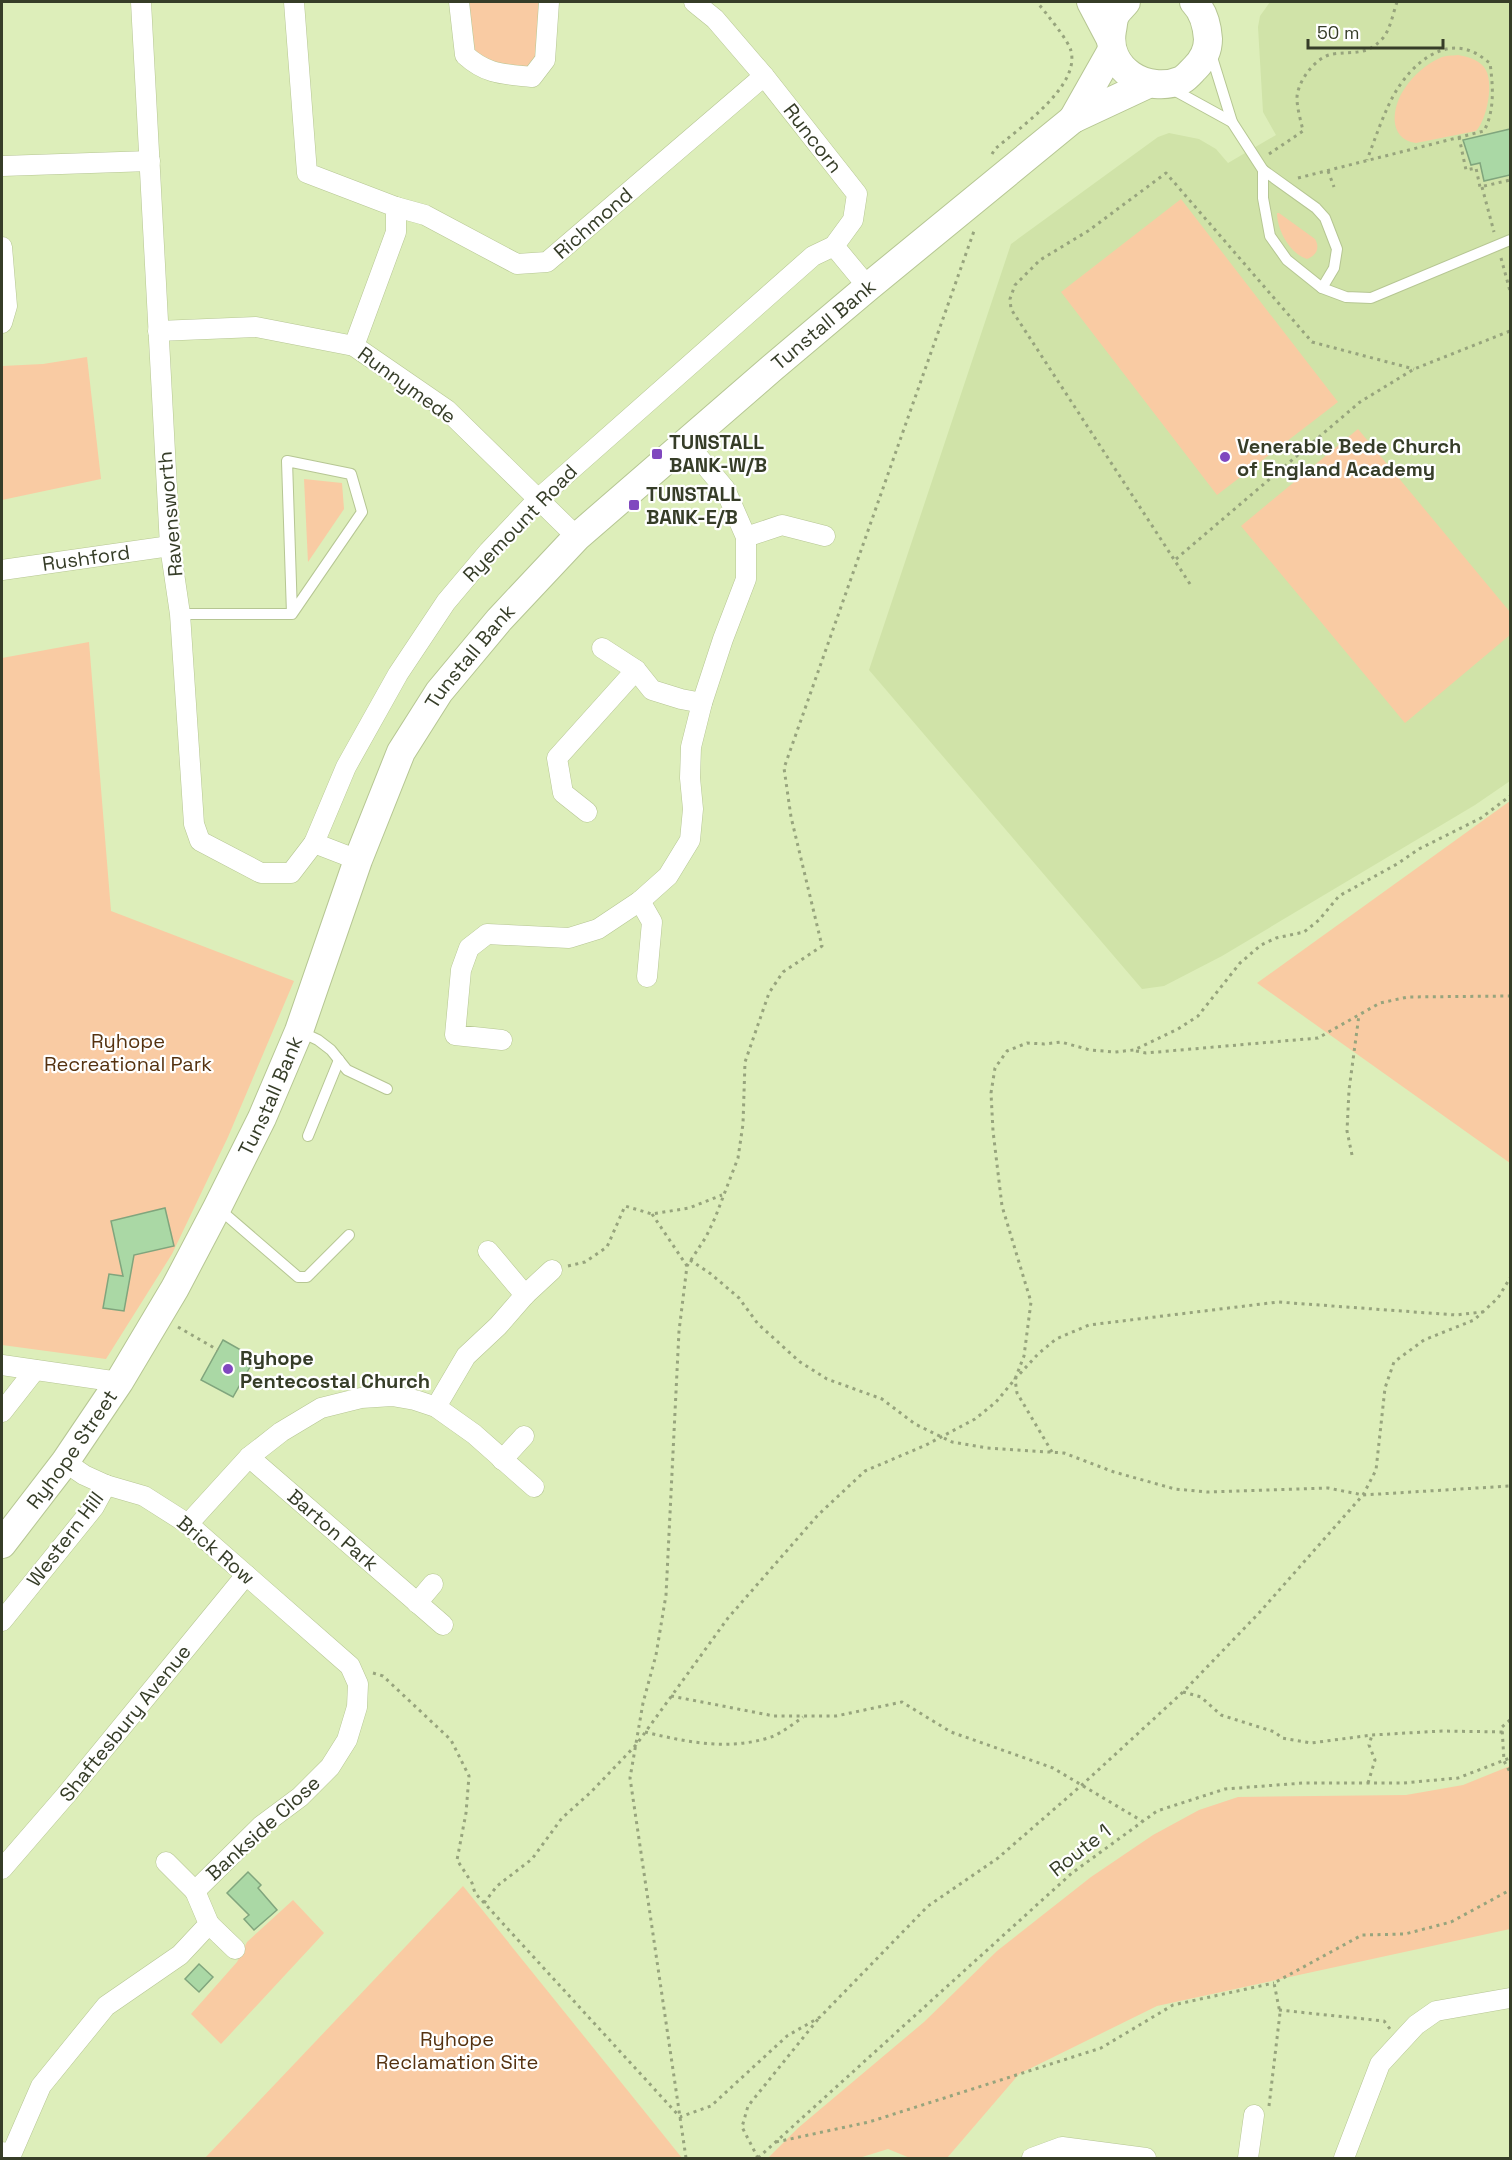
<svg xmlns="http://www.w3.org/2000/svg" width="1512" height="2160" viewBox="0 0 1512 2160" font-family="'Space Grotesk',sans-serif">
  <rect width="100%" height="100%" fill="#ddeeba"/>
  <path fill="#d0e3a8" d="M 1270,2 L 1510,2 L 1510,781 L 1475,805 L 1222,956 L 1164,986 L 1142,989 L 869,670 L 1011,244 L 1158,137 L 1169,133 L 1199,139 L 1216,149 L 1228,163 L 1276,135 L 1263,112 L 1258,27 L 1260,16 Z"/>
  <g fill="#f9cba3">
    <path d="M 466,2 L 543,2 L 540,56 L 529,72 L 472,58 Z"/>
    <path d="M 1458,55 C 1468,57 1477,59 1484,67 C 1495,81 1487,119 1476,131 L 1416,143 C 1387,139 1392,106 1405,88 C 1413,76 1426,64 1440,58 C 1445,55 1452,56 1458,55 Z"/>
    <path d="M 1181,199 L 1338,402 L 1217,495 L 1061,292 Z"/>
    <path d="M 1277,213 L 1279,213 L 1315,239 C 1320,248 1317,255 1307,259 C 1290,254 1277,230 1277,213 Z"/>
    <path d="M 87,357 L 101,479 L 2,500 L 2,366 L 43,364 Z"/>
    <path d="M 1358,429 L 1510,612 L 1510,635 L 1405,723 L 1241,526 Z"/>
    <path d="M 304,479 L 342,483 L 344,509 L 308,562 Z"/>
    <path d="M 89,642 L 111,911 L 294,981 L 228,1137 L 172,1254 L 106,1359 L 2,1345 L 2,658 Z"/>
    <path d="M 1510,801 L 1510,1163 L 1257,983 Z"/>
    <path d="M 1510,1766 L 1510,1929 L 1157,2006 L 1019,2074 L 947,2158 L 910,2158 L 888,2149 L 859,2158 L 768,2158 L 798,2128 L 924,2022 L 997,1951 L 1091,1877 L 1153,1835 L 1199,1810 L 1238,1797 L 1406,1795 L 1463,1785 Z"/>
    <path d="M 463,1886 L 682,2158 L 205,2158 Z"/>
    <path d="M 293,1900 L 324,1933 L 221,2044 L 191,2014 L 237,1962 L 247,1942 Z"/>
  </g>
  <g fill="#aad8a5" stroke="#80a57d" stroke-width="1.5">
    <path d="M 1510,129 L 1510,175 L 1484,181 L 1480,163 L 1471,165 L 1463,140 Z"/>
    <path d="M 165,1208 L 174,1246 L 134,1255 L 124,1311 L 103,1308 L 109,1274 L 123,1276 L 111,1221 Z"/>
    <path d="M 223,1340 L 255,1358 L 233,1397 L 201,1380 Z"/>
    <path d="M 248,1872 L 261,1885 L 258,1888 L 277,1910 L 254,1930 L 244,1919 L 249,1915 L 227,1893 Z"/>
    <path d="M 199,1964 L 213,1977 L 199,1992 L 185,1979 Z"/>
  </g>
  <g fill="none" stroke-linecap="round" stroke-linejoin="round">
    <defs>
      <g id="lane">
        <path d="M 1211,54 L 1232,122 L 1263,170 L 1263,198 L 1270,236 L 1287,260 L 1322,288 L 1346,297 L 1371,298 L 1510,240"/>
        <path d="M 1172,89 L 1232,122"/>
        <path d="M 1263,170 L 1316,208 L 1325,218 L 1337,249 L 1334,268 L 1322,288"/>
        <path d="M 180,614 L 292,614 L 362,512 L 351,474 L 287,461 L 292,614"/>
        <path d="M 299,1031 L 318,1040 L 331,1050 L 347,1070 L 387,1089"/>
        <path d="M 308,1136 L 339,1060"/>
        <path d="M 218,1208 L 298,1277 L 307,1277 L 349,1235"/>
      </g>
      <g id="street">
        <path d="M 141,2 L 170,546 L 180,614 L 194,824 L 200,841 L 261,873 L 291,873 L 314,843 L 358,860"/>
        <path d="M 294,2 L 307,173 L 396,207 L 396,232 L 354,346"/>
        <path d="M 459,2 L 465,55 C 487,75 504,74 532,77 L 545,60 L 549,2"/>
        <path d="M 694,2 L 715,19 L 764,76 L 857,194 L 853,220 L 834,246 L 868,287"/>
        <path d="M 2,166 L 150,161"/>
        <path d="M 396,207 L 425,215 L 517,264 L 547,262 L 764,76"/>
        <path d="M 2,247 L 7,306 L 2,323"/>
        <path d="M 158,331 L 256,327 L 354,346 L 447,410 L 577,537"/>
        <path d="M 746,537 L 782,525 L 825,536"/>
        <path d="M 2,570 L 170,546"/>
        <path d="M 602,648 L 636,670"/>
        <path d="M 587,812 L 563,793 L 557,758 L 636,670 L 652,690 L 681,699 L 702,703"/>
        <path d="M 314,843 L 346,767 L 398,674 L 446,602 L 489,551 L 538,499 L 813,256 L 834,246"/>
        <path d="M 640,901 L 652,922 L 647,977"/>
        <path d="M 502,1040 L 455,1035 L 461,970 L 469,948 L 487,934 L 569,938 L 598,929 L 640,901 L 668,876 L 690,840 L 693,809 L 690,778 L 691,747 L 702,703 L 723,639 L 746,579 L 746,537 L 725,489 L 686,442"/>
        <path d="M 488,1251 L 525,1295"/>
        <path d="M 2,1365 L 119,1382"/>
        <path d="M 436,1407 L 466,1356 L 498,1326 L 525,1295 L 552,1270"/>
        <path d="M 2,1412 L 35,1370"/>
        <path d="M 249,1457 L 443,1625"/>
        <path d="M 502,1460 L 524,1436"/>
        <path d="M 188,1524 L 249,1457 L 281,1432 L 321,1408 L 361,1398 L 392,1396 L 415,1400 L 436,1407 L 474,1434 L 534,1487"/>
        <path d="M 417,1603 L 433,1584"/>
        <path d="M 2,1621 L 94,1507 L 106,1485"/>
        <path d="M 166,1862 L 195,1891"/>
        <path d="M 2,1869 L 66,1795 L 246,1575"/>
        <path d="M 209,1924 L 235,1949"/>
        <path d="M 2,2152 L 11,2155 L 41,2086 L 106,2006 L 180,1955 L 209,1924 L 195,1891 L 261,1826 L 300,1797 L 330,1767 L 347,1740 L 357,1707 L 358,1684 L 350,1666 L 188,1524 L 144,1496 L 106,1485 L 84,1475 L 65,1462"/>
        <path d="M 1032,2158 L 1062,2147 L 1146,2158"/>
        <path d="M 1248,2158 L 1254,2115"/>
        <path d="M 1344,2158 L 1380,2064 L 1416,2025 L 1436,2011 L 1510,1998"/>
      </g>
      <g id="secondary">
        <path d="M 1091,2 L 1111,40"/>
        <path d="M 1126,2 C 1123,6 1117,11 1115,16 C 1113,20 1113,26 1112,30 C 1105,69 1147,95 1182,80 C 1187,77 1191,72 1195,68 C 1203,60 1208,50 1208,39 C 1207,25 1204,12 1194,2"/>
        <path d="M 1073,119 L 1112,50"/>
        <path id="s1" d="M 2,1544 L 65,1462 L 119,1382 L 175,1288 L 217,1208 L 262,1118 L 299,1031 L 358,860 L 401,752 L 439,692 L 499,620 L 577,537 L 772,368 L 868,287 L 1073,119 L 1148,84"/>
      </g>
    </defs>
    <use href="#lane" stroke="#b6c693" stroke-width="12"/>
    <use href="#street" stroke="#b6c693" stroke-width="21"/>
    <use href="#secondary" stroke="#b6c693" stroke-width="30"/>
    <g stroke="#97a47d" stroke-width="3" stroke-dasharray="3 4.5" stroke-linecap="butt">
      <path d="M 1459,137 L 1466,170 L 1476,168 L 1480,187 L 1510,180"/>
      <path d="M 992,154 L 995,149 C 1019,128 1080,87 1071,51 C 1069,41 1045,12 1037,2"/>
      <path d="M 1269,154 L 1303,131 C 1301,121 1297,109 1297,98 C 1297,82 1316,56 1333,54 C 1352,51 1366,56 1381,40 C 1390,32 1393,13 1397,2"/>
      <path d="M 1328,171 L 1334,187"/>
      <path d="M 1298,178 L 1484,131 C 1495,110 1493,86 1490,63 C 1485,60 1480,55 1475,53 C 1444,37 1414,63 1398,88 C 1386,106 1375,139 1367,160"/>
      <path d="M 1482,187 L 1494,232"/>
      <path d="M 1501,258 L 1510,291"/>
      <path d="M 1176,559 L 1360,402 L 1414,369 L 1510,331"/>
      <path d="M 1190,584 L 1011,309 L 1010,299 L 1015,285 L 1040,260 L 1088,231 L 1166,173 L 1312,342 L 1414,369"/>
      <path d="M 1136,1051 L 1146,1053 L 1318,1038 L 1380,1003 L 1408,997 L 1510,996"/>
      <path d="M 1352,1155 L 1347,1131 L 1349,1090 L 1359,1015"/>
      <path d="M 652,1214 L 687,1266"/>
      <path d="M 690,1260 L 711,1274 L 739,1298 L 758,1324 L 800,1362 L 827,1379 L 882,1399 L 915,1424 L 952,1442 L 987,1448 L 1064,1453 L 1114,1472 L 1175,1489 L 1207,1492 L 1328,1488 L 1363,1495 L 1510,1486"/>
      <path d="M 568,1266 L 585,1262 L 607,1247 L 625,1206 L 652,1214 L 689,1208 L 722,1195"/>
      <path d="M 178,1327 L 218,1350"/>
      <path d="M 1052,1452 L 1017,1393 L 1015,1379 L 1038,1354 L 1056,1339 L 1089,1325 L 1278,1302 L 1456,1315 L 1482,1312"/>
      <path d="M 373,1673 L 383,1676 L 451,1740 L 469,1776 L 466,1813 L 457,1860 L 472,1883 L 475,1893 L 680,2117 L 711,2106 L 787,2036 L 820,2017 L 928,1906 L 998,1858 L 1083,1784 L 1183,1692 L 1259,1613 L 1363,1495 L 1376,1470 L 1385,1388 L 1394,1362 L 1424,1340 L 1474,1320 L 1498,1298 L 1510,1278"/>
      <path d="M 1183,1692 L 1201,1697 L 1221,1715 L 1275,1732 L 1282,1738 L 1311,1743 L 1372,1735 L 1442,1731 L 1503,1732"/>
      <path d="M 671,1696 L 774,1716 L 836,1716 L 902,1702 L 951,1732 L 1053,1768 L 1142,1821"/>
      <path d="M 1510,1720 L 1502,1727 L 1504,1761 L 1510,1772"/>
      <path d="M 645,1732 C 686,1742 729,1751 771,1737 C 782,1733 793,1724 803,1717"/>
      <path d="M 1368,1783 L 1375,1760 L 1369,1745 L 1372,1735"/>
      <path d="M 484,1903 L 497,1886 L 532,1859 L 562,1818 L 591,1792 L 636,1745 L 728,1618 L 818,1515 L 865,1471 L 926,1445 L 975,1419 L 996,1402 L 1015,1379 L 1024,1356 L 1031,1302 L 1002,1206 L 993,1131 L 991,1093 L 995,1068 L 1007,1051 L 1027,1043 L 1044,1044 L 1061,1042 L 1090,1050 L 1115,1052 L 1134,1050 L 1178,1029 L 1198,1016 L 1240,963 L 1261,945 L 1276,938 L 1304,932 L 1319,920 L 1339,896 L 1397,864 L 1419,849 L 1481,818 L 1510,796"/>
      <path d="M 1279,2010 L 1384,2021 L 1390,2029"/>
      <path d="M 1269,2106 L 1280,2013 L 1274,1983 L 1362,1935 L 1405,1934 L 1451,1922 L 1510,1890"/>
      <path d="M 776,2142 L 869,2122 L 1101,2048 L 1173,2005 L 1274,1983"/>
      <path d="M 686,2158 L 630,1778 L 643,1703 L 656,1655 L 666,1595 L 679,1331 L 687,1266 L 706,1237 L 715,1218 L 738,1158 L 743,1124 L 745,1062 L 769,993 L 783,972 L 822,946 L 791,817 L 784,768 L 974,231"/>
      <path d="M 758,2158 L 1072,1873 L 1157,1811 L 1225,1789 L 1303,1783 L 1403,1783 L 1458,1778 L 1510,1758"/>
      <path d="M 758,2158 L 742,2127 L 748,2106 L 819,2018"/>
    </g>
    <use href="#lane" stroke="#fff" stroke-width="10"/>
    <use href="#street" stroke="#fff" stroke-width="20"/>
    <use href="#secondary" stroke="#fff" stroke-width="28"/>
  </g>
  <g fill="#8048bf" stroke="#fff" stroke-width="2">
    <rect x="651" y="448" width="12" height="12" rx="3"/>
    <circle cx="1225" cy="457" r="6"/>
    <rect x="628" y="499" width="12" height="12" rx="3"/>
    <circle cx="228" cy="1369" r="6"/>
  </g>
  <g text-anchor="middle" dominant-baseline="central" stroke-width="4.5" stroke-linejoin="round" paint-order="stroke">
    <g font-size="20" fill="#363d28" stroke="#fff">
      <text transform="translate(813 138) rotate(52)">Runcorn</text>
      <text transform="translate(593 223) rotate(-41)">Richmond</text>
      <text stroke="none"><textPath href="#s1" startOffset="1496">Tunstall Bank</textPath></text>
      <text transform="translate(407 385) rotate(36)">Runnymede</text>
      <text transform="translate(170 514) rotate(-95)">Ravensworth</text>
      <text transform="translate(520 523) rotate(-46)">Ryemount Road</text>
      <text transform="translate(86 558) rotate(-8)">Rushford</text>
      <text stroke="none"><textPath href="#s1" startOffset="1010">Tunstall Bank</textPath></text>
      <text stroke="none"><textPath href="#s1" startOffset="524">Tunstall Bank</textPath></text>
      <text stroke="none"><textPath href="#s1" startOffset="118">Ryhope Street</textPath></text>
      <text transform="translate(333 1530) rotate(41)">Barton Park</text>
      <text transform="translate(65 1539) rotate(-53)">Western Hill</text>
      <text transform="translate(216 1550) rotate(40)">Brick Row</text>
      <text transform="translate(125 1723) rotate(-51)">Shaftesbury Avenue</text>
      <text transform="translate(263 1828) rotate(-42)">Bankside Close</text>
      <text transform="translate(1080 1850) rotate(-38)">Route 1</text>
    </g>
    <g font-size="20" font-weight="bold" fill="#363d28" stroke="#fff" text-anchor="start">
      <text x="669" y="442">TUNSTALL<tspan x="669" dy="23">BANK-W/B</tspan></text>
      <text x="1237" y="446">Venerable Bede Church<tspan x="1237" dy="23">of England Academy</tspan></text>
      <text x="646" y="494">TUNSTALL<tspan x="646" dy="23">BANK-E/B</tspan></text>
      <text x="240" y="1358">Ryhope<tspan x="240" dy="23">Pentecostal Church</tspan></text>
    </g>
    <g font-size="20" fill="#553210" stroke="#fff">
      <text x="128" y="1041">Ryhope<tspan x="128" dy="23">Recreational Park</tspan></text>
      <text x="457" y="2039">Ryhope<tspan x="457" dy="23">Reclamation Site</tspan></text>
    </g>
  </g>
  <rect width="1512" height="2160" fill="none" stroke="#363d28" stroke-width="6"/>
  <path d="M1308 39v9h135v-9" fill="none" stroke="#363d28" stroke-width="3"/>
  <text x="1317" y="39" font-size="18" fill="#363d28" stroke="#ffffff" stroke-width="4.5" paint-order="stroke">50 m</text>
</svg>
